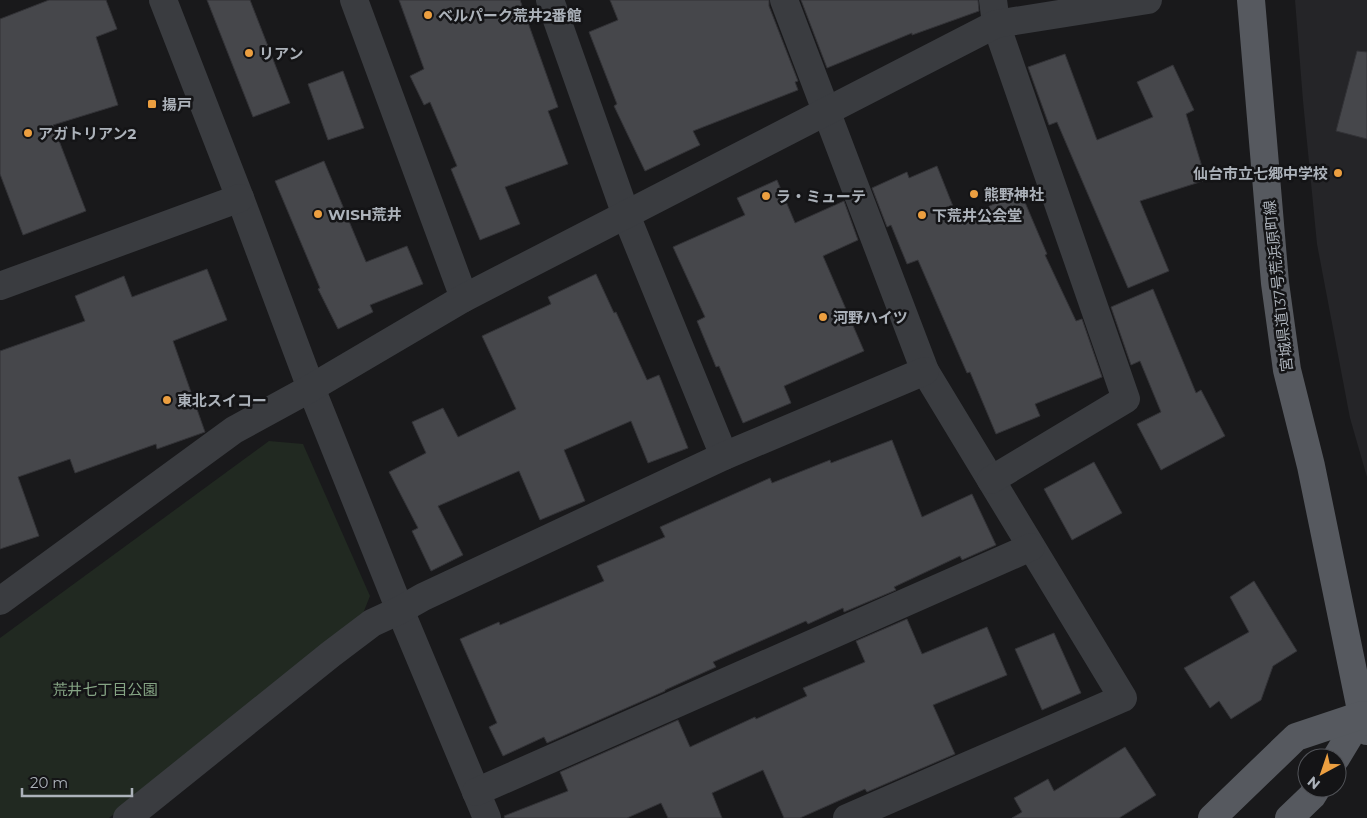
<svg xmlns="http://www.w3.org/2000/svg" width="1367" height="818" viewBox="0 0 1367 818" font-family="Montserrat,'Noto Sans JP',sans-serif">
  <rect width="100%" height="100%" fill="#19191b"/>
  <path fill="#252528" d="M 1295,0 L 1367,0 L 1367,477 L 1350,418 L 1317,244 L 1303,101 Z"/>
  <path fill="#212921" d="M 269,441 L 303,444 L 370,596 L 362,616 L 109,818 L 0,818 L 0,638 Z"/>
  <g fill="#46474b" stroke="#333337">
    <path d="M 49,0 L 106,0 L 117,29 L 96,37 L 118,105 L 53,125 L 86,211 L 23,235 L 0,174 L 0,19 Z"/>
    <path d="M 207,0 L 250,0 L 290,103 L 253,117 Z"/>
    <path d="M 399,0 L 520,0 L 558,107 L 548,111 L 568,164 L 505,187 L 520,224 L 480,240 L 451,169 L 457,166 L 430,102 L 424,105 L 410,76 L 424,69 Z"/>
    <path d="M 610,0 L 769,0 L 769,6 L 798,81 L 795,82 L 798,90 L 693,131 L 700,145 L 645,171 L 614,106 L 617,104 L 589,32 L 618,20 Z"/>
    <path d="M 801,0 L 978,0 L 979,11 L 912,35 L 912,33 L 827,68 Z"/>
    <path d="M 1357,51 L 1367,52 L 1367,139 L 1336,131 Z"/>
    <path d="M 1065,54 L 1097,140 L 1153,117 L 1137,82 L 1173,65 L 1194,110 L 1186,114 L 1206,180 L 1140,201 L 1169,271 L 1128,288 L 1057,122 L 1049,125 L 1028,67 Z"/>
    <path d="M 343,71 L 364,128 L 328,140 L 308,84 Z"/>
    <path d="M 324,161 L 366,262 L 407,246 L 423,284 L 370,305 L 373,312 L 338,329 L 318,289 L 320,288 L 275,181 Z"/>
    <path d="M 937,166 L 958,219 L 1021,193 L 1047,254 L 1045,255 L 1076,321 L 1082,319 L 1102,377 L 1035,404 L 1040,416 L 996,434 L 970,372 L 967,373 L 918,260 L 907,264 L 891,225 L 887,227 L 872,188 L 907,172 L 909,178 Z"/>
    <path d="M 777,180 L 795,223 L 844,201 L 858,240 L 823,256 L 864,351 L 784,386 L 791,403 L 743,423 L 719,366 L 716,367 L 697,321 L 705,317 L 673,247 L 745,215 L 737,198 Z"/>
    <path d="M 207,269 L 227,320 L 173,341 L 205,432 L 157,449 L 156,444 L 75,473 L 70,459 L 18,477 L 39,536 L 0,549 L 0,351 L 85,321 L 75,296 L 124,276 L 132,297 Z"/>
    <path d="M 596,274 L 614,313 L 616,312 L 647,380 L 659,375 L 688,448 L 648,463 L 631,421 L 564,450 L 585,501 L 540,520 L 519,471 L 438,506 L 463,555 L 431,571 L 412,531 L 418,528 L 389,472 L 426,453 L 412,422 L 443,408 L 458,437 L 516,409 L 482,336 L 551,304 L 548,297 Z"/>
    <path d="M 1153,289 L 1196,393 L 1201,390 L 1225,436 L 1161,470 L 1137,424 L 1161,412 L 1140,361 L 1131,365 L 1111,307 Z"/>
    <path d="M 892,440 L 922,517 L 972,494 L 996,545 L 962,560 L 960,556 L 894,587 L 896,590 L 844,612 L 843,608 L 808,624 L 806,621 L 713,662 L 716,667 L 665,690 L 665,691 L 547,743 L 544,737 L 503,756 L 489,727 L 497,723 L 460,639 L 499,622 L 500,625 L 604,581 L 597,566 L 665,537 L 660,527 L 770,478 L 772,483 L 830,460 L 831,463 Z"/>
    <path d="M 1094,462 L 1122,513 L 1072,540 L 1044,489 Z"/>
    <path d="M 1254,581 L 1297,651 L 1273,666 L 1261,700 L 1231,719 L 1219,701 L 1210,708 L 1184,668 L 1249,632 L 1230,597 Z"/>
    <path d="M 907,619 L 922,654 L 987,627 L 1007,675 L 933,705 L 955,754 L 867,792 L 865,789 L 800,818 L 784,818 L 763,770 L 712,793 L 722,818 L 668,818 L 661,803 L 627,818 L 505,818 L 504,816 L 568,791 L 560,772 L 678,720 L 690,747 L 755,717 L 756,719 L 807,696 L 803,688 L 865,662 L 856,641 Z"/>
    <path d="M 1054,633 L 1081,693 L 1042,710 L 1015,649 Z"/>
    <path d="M 1125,747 L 1156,795 L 1119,818 L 1012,818 L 1022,812 L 1014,798 L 1048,779 L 1054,791 Z"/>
  </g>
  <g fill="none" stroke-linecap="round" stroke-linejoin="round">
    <g stroke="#3a3c40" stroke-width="28">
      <path d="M 163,0 L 240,198 L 311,388 L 400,610 L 487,818"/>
      <path d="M 354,0 L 464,298"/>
      <path d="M 550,0 L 626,215 L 724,456"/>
      <path d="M 784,0 L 925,371 L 1123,698 L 847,818"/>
      <path d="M 0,286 L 240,198"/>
      <path d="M 991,480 L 1126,399 L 996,24 L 993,0"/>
      <path d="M 0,601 L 234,430 L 311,388 L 464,298 L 996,24 L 1148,0"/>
      <path d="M 476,792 L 1031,547"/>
      <path d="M 127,818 L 331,654 L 372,623 L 400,610 L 423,597 L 724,456 L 925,371"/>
    </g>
    <g stroke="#56595f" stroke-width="28">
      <path d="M 1251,0 L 1275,283 L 1287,370 L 1311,466 L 1362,715 L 1367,731"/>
      <path d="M 1336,758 L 1362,715"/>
      <path d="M 1212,818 L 1296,737 L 1362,715"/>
      <path d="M 1289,818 L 1312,796 L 1317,788"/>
    </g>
  </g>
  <g fill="#ec9f40" stroke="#141416" stroke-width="2">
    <circle cx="428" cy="15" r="5"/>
    <circle cx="249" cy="53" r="5"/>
    <rect x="147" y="99" width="10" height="10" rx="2.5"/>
    <circle cx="28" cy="133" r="5"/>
    <circle cx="1338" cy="173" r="5"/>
    <circle cx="974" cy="194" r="5"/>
    <circle cx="766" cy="196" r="5"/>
    <circle cx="318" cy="214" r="5"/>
    <circle cx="922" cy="215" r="5"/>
    <circle cx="823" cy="317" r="5"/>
    <circle cx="167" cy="400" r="5"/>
  </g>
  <g text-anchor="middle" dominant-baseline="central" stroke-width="5" stroke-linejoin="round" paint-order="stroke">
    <g font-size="15" font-weight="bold" fill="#acb2ba" stroke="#141416" text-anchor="start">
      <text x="438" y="15">ベルパーク荒井2番館</text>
      <text x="259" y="53">リアン</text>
      <text x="162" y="104">揚戸</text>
      <text x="38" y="133">アガトリアン2</text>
      <text x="1328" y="173" text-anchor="end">仙台市立七郷中学校</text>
      <text x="984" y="194">熊野神社</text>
      <text x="776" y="196">ラ・ミューテ</text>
      <text x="328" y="214">WISH荒井</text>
      <text x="932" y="215">下荒井公会堂</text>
      <text x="833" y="317">河野ハイツ</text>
      <text x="177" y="400">東北スイコー</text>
    </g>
    <g font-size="15" fill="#acb2ba" stroke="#141416">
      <text transform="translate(1278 286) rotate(-96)">宮城県道137号荒浜原町線</text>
    </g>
    <g font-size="15" fill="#85a484" stroke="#141416">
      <text x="105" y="689">荒井七丁目公園</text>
    </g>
  </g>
  <g transform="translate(1322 773) rotate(220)"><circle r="24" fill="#141416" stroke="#515358"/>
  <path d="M0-4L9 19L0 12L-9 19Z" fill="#ec9f40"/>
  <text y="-8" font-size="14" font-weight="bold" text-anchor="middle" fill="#acb2ba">N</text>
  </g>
  <path d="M22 788v8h110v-8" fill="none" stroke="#acb2ba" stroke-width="2.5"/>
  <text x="30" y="788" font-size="15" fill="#acb2ba" stroke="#141416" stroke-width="4" paint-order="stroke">20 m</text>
</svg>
